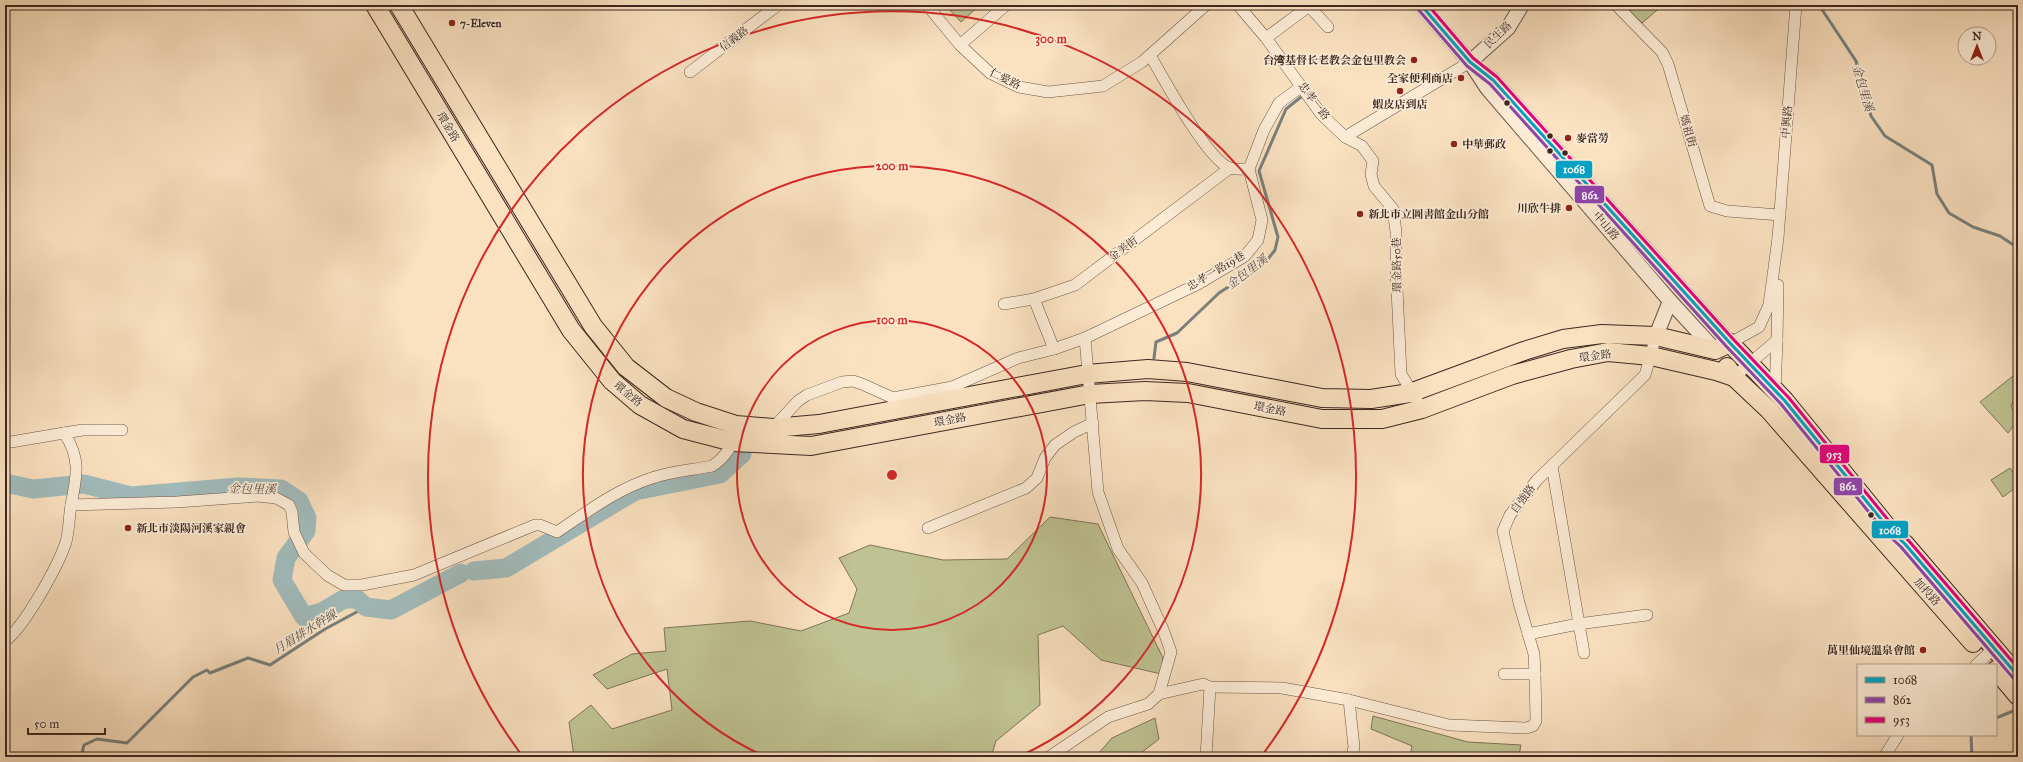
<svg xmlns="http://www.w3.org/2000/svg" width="2023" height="762" viewBox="0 0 2023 762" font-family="'IM FELL Great Primer','Noto Serif TC',serif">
  <rect width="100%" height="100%" fill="#fae1c0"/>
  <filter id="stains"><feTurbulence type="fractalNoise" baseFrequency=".005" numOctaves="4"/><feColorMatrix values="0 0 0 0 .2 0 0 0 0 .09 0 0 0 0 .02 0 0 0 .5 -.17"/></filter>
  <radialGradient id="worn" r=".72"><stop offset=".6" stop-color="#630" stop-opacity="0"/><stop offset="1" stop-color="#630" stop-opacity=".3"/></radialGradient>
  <g fill="#bfc292" stroke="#7e7459">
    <path d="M 945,5 L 980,5 L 961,22 Z"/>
    <path d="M 1623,5 L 1663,5 L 1642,23 Z"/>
    <path d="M 2018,372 L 2018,391 L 2011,406 L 2017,421 L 2008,433 L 1980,402 Z"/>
    <path d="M 2010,468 L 2018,480 L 2018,486 L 2003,497 L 1991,480 Z"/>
    <path d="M 1050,517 L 1098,524 L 1163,658 L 1161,674 L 1101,660 L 1063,626 L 1038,635 L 1040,705 L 996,741 L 991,757 L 574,757 L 569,722 L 591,705 L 612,729 L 672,710 L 667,669 L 607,689 L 593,675 L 632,654 L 666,651 L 664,628 L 750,621 L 801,631 L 849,613 L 857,589 L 839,558 L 870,545 L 943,560 L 1007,559 Z"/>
    <path d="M 1373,716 L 1468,742 L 1521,745 L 1519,755 L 1522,757 L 1410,757 L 1412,746 L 1371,729 Z"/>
    <path d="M 1155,718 L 1159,739 L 1136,757 L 1100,757 L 1098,754 L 1112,738 Z"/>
  </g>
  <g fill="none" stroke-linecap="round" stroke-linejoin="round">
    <g stroke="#79807d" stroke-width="3">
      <path d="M 1819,5 L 1856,61 L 1871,116 L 1885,136 L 1932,165 L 1937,194 L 1949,213 L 1973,227 L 2000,236 L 2018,248"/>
      <path d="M 1154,358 L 1156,342 L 1177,333 L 1219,293 L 1248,274 L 1268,259 L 1275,250 L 1278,237 L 1259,171 L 1286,109 L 1301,97"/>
      <path d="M 1996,718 L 2018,709"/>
      <path d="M 1971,735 L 1972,757"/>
      <path d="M 81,757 L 84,745 L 97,739 L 127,743 L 193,677 L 207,670 L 210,673 L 248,658 L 270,665 L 325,629 L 366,607"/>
    </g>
    <g stroke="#a1bbbb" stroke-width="19">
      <path d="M 5,483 L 33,489 L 84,484 L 131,496 L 238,487 L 281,489 L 299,501 L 307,518 L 306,531 L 286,558 L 282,580 L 304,617 L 322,612 L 344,599 L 357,599 L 366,607 L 391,610 L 461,573"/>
      <path d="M 474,571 L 506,568 L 635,491 L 720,474 L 742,454"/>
    </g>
    <defs>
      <g id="minor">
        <path d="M 927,5 L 960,45 L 990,73 L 1019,87 L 1048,92 L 1103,86 L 1142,62 L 1206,5"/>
        <path d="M 1238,5 L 1266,38 L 1321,114 L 1345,137 L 1470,62"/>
        <path d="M 1308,5 L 1328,27"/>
        <path d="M 1616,5 L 1662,52 L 1668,64 L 1710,206 L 1727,211 L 1780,215"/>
        <path d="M 1266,38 L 1309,6"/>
        <path d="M 960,45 L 1006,5"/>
        <path d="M 1150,55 C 1163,78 1208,161 1230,168 C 1235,170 1243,169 1249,169"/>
        <path d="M 690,72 L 778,5"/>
        <path d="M 1345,137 L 1362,146 L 1373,161 L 1371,174 L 1374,186 L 1393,209 L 1396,232 L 1396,268 L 1401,374 L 1422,409"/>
        <path d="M 1034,299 L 1054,349"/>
        <path d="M 1004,304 L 1034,299 L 1075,285 L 1230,168"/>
        <path d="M 1730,343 L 1759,327 L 1769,305 L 1778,238 L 1796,5"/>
        <path d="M 1734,377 L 1777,340 L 1778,285"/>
        <path d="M 1775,391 L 1777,340"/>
        <path d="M 773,428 L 798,401 L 807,395 L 842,382 L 853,381 L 862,384 L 893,398 L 952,387 L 1018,358 L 1054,349 L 1085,338"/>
        <path d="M 64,433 L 83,430 L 122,430"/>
        <path d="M 5,443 L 64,433 C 81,458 77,476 71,505 L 177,502 L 258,496 L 276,498 L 289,505 L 292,512 L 294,532 L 304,553 L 327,575 L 344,585 L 362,585 L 414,575 L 535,525 L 540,525 L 557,532 C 587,512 617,489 652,478 C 671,471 693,470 712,466 C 722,460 732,448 734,436"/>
        <path d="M 1552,466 L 1584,653"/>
        <path d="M 928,528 L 1026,488 L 1037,478 L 1045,458 L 1055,445 L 1074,432 L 1093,423"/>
        <path d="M 1528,634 L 1578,624 L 1647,615"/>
        <path d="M 5,641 C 25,626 58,566 66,542 C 69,531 69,517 71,505"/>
        <path d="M 1976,665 L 1993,649"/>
        <path d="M 1504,674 L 1535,674 L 1534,654 L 1519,603 L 1503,531 L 1510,515 L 1537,480 L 1645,375 L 1656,336"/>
        <path d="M 1159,694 L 1203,684 L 1210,687 L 1282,688 L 1349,700 L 1354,747 L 1352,757"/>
        <path d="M 1349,700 L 1449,725 L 1526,728 L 1533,726 L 1536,721 L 1535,674"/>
        <path d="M 1049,757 L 1108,717 L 1148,704 L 1159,694 L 1171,652 L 1164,632 L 1142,583 L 1118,549 L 1098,492 L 1085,338 L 1198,284 L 1245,256 L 1258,240 L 1262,220 L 1249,169 L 1264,130 L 1279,103 L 1302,86"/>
        <path d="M 1206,757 L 1210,687"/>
        <path d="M 1884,757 L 1898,735"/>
      </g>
      <g id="tertiary">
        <path d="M 1421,5 L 1470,62 L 1487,88 L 1670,301 L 1715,350"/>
        <path d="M 1470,62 L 1508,28 L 1522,5"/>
        <path d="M 1478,69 L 1493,80 L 1730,343"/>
        <path d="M 1656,336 L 1670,301"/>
      </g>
      <g id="primary">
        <path d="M 375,5 L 571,330 L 612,381 L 640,405 L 683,429 L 733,442 L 811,446 L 1090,394 L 1145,391 L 1188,393 L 1322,419 L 1382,419 L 1422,409 L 1512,375 L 1571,359 L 1608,352 L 1651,356 L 1716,371 L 1734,377"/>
        <path d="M 399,5 L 593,326 L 626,367 L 666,398 L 696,412 L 736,425 L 773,428 L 819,424 L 1087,374 L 1148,369 L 1187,372 L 1322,398 L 1371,399 L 1410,393 L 1524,351 L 1563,339 L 1602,334 L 1656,336 L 1715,350 L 1730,343 L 1785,401 L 1889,529 L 1905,544 L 2018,676"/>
        <path d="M 1727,367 L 1734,377 L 1769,410 L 1973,643"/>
        <path d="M 1996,670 L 2018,696"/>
      </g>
    </defs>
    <use href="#minor" stroke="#6c5648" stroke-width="12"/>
    <use href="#tertiary" stroke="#6c5648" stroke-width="16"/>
    <use href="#primary" stroke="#3d2720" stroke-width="20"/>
    <use href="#minor" stroke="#fcecd6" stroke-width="11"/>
    <use href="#tertiary" stroke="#fcecd6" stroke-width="14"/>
    <use href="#primary" stroke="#fae1c0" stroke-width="18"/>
    <defs>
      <path id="bus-1" d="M 1421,5 L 1470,62 L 1493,80 L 1730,343 L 1785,401 L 1889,529 L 1905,544 L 2018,676"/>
      <path id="bus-2" d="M 1417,8 L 1467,66 L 1490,84 L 1726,346 L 1781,404 L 1885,532 L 1901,547 L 2014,679"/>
      <path id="bus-3" d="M 1428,5 L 1473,58 L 1497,77 L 1734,340 L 1789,398 L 1893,526 L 1909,541 L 2018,668"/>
    </defs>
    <use href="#bus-1" stroke="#fcecd6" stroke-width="6"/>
    <use href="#bus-2" stroke="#fcecd6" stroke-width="6"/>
    <use href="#bus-3" stroke="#fcecd6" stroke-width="6"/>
    <use href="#bus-1" stroke="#03a2c5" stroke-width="3"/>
    <use href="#bus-2" stroke="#8e44ad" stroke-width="3"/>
    <use href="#bus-3" stroke="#e5007d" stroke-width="3"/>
  </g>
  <g fill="none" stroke="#d62828" stroke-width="2">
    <circle cx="892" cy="475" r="155"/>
    <path d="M764 756A309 309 0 1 1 1020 756"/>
    <path d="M521 754A464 464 0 1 1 1263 754"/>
  </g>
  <g fill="#8f2418" stroke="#fcecd6" stroke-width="1.5">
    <circle cx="452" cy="23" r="4"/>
    <circle cx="1414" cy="60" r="4"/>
    <circle cx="1461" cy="78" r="4"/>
    <circle cx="1400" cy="91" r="4"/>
    <circle cx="1568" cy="138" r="4"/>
    <circle cx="1454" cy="144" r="4"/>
    <circle cx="1569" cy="208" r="4"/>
    <circle cx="1360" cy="214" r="4"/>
    <circle cx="128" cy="528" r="4"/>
    <circle cx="1923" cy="650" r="4"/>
  </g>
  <g fill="#3d2720" stroke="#fcecd6" stroke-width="1.5">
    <circle cx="1507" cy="103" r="3.5"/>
    <circle cx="1550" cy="136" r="3.5"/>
    <circle cx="1550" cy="151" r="3.5"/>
    <circle cx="1565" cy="153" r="3.5"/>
    <circle cx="1871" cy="515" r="3.5"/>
  </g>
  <g text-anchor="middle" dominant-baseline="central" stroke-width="3.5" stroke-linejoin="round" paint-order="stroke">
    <g font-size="11" font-weight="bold" fill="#3d2720" stroke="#fcecd6" text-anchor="start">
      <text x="460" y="23">7-Eleven</text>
      <text x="1406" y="60" text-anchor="end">台湾基督长老教会金包里教会</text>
      <text x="1453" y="78" text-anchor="end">全家便利商店</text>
      <text x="1400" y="104" text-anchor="middle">蝦皮店到店</text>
      <text x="1576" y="138">麥當勞</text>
      <text x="1462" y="144">中華郵政</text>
      <text x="1561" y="208" text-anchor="end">川欣牛排</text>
      <text x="1368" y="214">新北市立圖書館金山分館</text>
      <text x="136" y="528">新北市淡陽河溪家親會</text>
      <text x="1915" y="650" text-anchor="end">萬里仙境溫泉會館</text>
    </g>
    <g font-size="11" fill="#3d2720" stroke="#fcecd6">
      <text transform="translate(1498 35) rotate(-44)">民生路</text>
      <text transform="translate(734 39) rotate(-37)">信義路</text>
      <text transform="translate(1005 79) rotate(26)">仁愛路</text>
      <text transform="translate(1314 101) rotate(53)">忠孝一路</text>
      <text transform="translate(1787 122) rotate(-86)">中興路</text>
      <text transform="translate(448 127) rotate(59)">環金路</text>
      <text transform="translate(1688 131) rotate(74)">媽祖街</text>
      <text transform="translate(1606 226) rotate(49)">中山路</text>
      <text transform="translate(1123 249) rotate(-37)">金美街</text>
      <text transform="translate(1397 265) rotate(-91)">環金路50巷</text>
      <text transform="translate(1216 271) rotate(-31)">忠孝一路19巷</text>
      <text transform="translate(1595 356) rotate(-8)">環金路</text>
      <text transform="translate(628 394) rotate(39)">環金路</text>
      <text transform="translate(1270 409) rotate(11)">環金路</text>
      <text transform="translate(950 420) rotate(-11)">環金路</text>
      <text transform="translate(1523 499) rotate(-53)">自強路</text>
      <text transform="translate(1927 592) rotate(48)">加投路</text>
    </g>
    <g font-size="12" font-style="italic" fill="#564c47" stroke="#fcecd6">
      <text transform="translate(1863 88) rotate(74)">金包里溪</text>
      <text transform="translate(1247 272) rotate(-37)">金包里溪</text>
      <text transform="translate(252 489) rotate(1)">金包里溪</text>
      <text transform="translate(305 632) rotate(-32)">月眉排水幹線</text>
    </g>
  </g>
  <circle cx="892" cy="475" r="6" fill="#d62828" stroke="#fcecd6" stroke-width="2"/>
  <g font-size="12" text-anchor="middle" font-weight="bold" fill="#d62828" stroke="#fcecd6" stroke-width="3.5" stroke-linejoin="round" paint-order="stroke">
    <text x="1051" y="43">300 m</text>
    <text x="892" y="170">200 m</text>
    <text x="892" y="324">100 m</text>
  </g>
  <g stroke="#fcecd6" stroke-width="1.5">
    <rect x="1555" y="160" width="38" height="19" rx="4" fill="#03a2c5"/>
    <rect x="1574" y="185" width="31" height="19" rx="4" fill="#8e44ad"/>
    <rect x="1819" y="444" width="31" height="20" rx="4" fill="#e5007d"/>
    <rect x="1833" y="477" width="30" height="19" rx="4" fill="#8e44ad"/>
    <rect x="1871" y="520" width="38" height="19" rx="4" fill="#03a2c5"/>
  </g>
  <g font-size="11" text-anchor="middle" font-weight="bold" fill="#fff">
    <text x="1574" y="173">1068</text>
    <text x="1590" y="199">862</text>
    <text x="1834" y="458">953</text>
    <text x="1848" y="490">862</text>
    <text x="1890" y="534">1068</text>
  </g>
  <rect width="2023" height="762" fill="none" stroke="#fae1c0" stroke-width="20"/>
  <rect x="6" y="6" width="2011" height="750" fill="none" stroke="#3d2720" stroke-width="2"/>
  <rect x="10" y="10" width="2003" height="742" fill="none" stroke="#3d2720"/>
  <rect x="1857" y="664" width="140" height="72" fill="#fcecd6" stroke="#b09d8d"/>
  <rect x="1865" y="677" width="20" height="6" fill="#03a2c5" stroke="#b09d8d"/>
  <text x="1893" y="684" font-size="12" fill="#3d2720">1068</text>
  <rect x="1865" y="697" width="20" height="6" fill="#8e44ad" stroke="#b09d8d"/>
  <text x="1893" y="704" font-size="12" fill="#3d2720">862</text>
  <rect x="1865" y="717" width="20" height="6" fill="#e5007d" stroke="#b09d8d"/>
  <text x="1893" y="724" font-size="12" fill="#3d2720">953</text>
  <g transform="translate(1977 46)"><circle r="19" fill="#fcecd6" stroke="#b09d8d"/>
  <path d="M0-3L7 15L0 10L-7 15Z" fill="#8f2418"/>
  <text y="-6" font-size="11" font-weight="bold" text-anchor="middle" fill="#3d2720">N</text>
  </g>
  <path d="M28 728v6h77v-6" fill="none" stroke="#3d2720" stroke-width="2"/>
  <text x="34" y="728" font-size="12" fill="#3d2720" stroke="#fcecd6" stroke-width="3" paint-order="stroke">50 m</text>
  <rect width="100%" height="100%" filter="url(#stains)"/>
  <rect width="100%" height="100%" fill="url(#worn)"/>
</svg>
